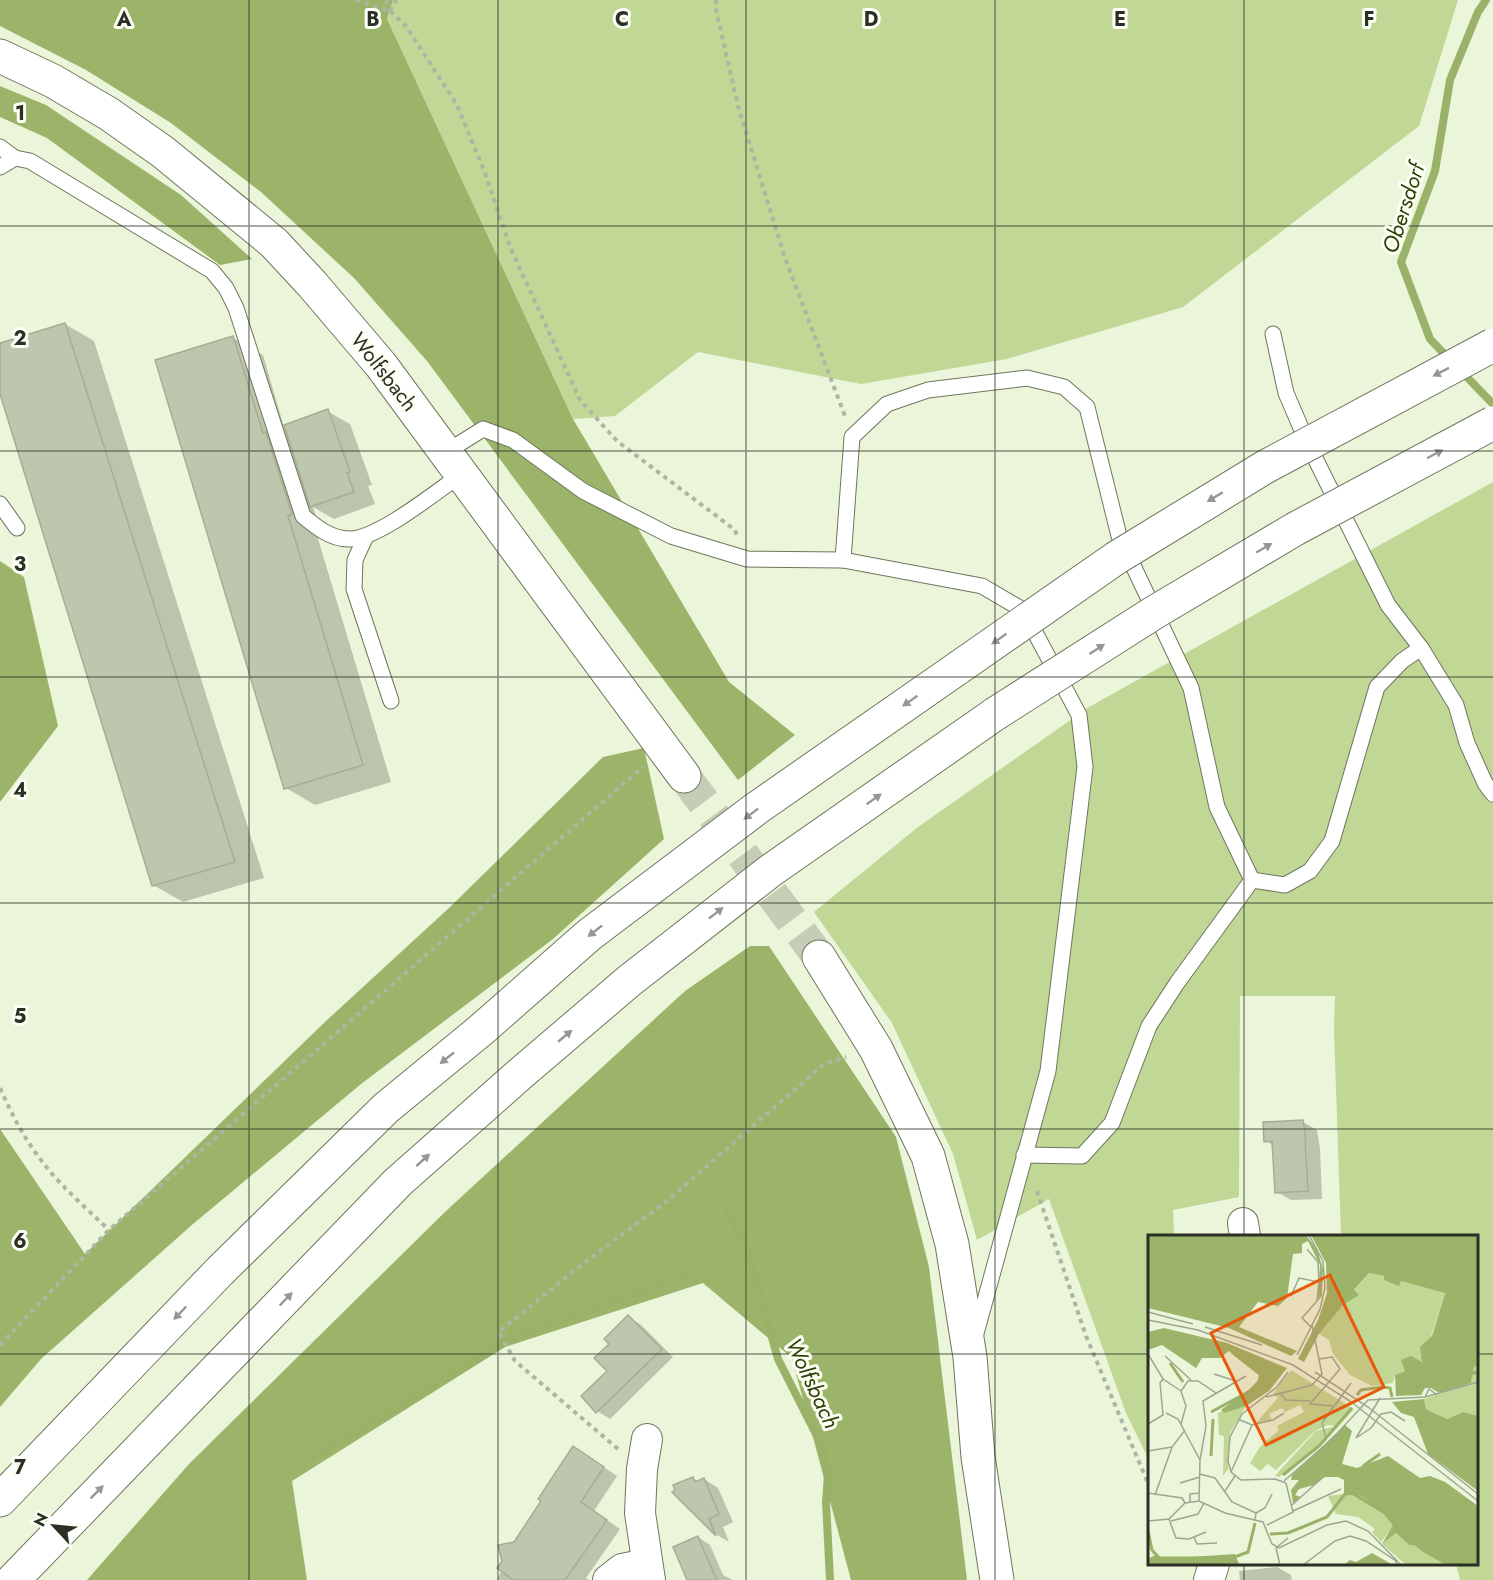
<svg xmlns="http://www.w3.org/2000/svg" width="1493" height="1580" viewBox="0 0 1493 1580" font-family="Jost,sans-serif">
  <rect width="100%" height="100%" fill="#eaf5d9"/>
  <g fill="#c0d796">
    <path d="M 393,0 L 1458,0 L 1419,126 L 1183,307 L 1007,359 L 861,384 L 698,352 L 615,416 L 573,419 L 387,19 Z"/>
    <path d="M 1493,482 L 1493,1580 L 1460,1580 L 1456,1564 L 1476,1564 L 1476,1236 L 1341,1236 L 1334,1030 L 1335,996 L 1240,996 L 1239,1197 L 1173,1210 L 1174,1236 L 1150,1236 L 1149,1460 L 1126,1413 L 1049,1199 L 977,1240 L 953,1154 L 892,1023 L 814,912 L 918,827 L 1089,707 Z"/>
  </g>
  <g fill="#9bb46a">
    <path d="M 0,0 L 393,0 L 387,19 L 573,419 L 729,682 L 795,735 L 738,780 L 427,361 L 354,278 L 261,192 L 171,123 L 86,70 L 0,26 Z"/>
    <path d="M 0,86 L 46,105 L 181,195 L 252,259 L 220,265 L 47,138 L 0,117 Z"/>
    <path d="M 0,561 L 24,577 L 58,726 L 0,802 Z"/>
    <path d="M 644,748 L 664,839 L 553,939 L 361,1084 L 193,1224 L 41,1359 L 0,1407 L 0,1129 L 85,1254 L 326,1021 L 449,908 L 603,757 Z"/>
    <path d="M 750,946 L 769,946 L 896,1137 L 929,1267 L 967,1580 L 851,1580 L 792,1358 L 703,1283 L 505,1347 L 292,1481 L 307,1580 L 87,1580 L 189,1464 L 446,1211 L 685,991 Z"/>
  </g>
  <g fill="#0003">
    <path d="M 65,324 L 94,341 L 264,878 L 183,902 L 153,885 L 0,389 L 0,344 Z"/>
    <path d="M 233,338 L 263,355 L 284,427 L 327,411 L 350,424 L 372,485 L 368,486 L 375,504 L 334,519 L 313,507 L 321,531 L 316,532 L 391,782 L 315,805 L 286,788 Z"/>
    <path d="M 1303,1122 L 1317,1130 L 1320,1149 L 1322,1199 L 1291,1200 L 1277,1192 L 1274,1146 L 1266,1141 Z"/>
    <path d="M 628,1317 L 641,1325 L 673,1357 L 610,1419 L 597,1411 L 609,1371 L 611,1344 Z"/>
    <path d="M 587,1456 L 617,1476 L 594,1511 L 620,1529 L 586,1578 L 589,1580 L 497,1580 L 515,1543 Z"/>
    <path d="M 693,1478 L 698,1482 L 704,1479 L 718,1488 L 733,1522 L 723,1527 L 729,1542 L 717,1535 L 675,1492 Z"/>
    <path d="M 698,1537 L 710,1545 L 723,1575 L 733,1580 L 689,1580 Z"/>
    <path d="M 1277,1567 L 1291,1575 L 1292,1580 L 1240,1580 L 1239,1571 Z"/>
  </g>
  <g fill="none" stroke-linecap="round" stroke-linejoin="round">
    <g stroke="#99b268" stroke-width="8">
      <path d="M 1451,361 L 1430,339 L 1401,262 L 1435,171 L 1450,80 L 1478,12 L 1486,0"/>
      <path d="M 1460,370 L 1493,404"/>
      <path d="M 727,1209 L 748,1252 L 778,1359 L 821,1444 L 828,1474 L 826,1502 L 830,1580"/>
      <path d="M 310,1459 L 514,1337 L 703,1269"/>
    </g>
  </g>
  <g fill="#bdc7ad" stroke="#a4ae94" stroke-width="1.5">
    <path d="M 65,323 L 235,862 L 152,886 L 0,394 L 0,343 Z"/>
    <path d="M 233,336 L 263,433 L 266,432 L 292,514 L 288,516 L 363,765 L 284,789 L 155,360 Z"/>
    <path d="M 328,409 L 350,472 L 347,473 L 354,492 L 310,507 L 284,425 Z"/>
    <path d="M 1303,1120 L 1306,1141 L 1305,1141 L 1308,1191 L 1275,1193 L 1272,1141 L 1264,1142 L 1263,1122 Z"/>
    <path d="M 628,1315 L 662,1349 L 596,1413 L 581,1396 L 607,1371 L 594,1358 L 609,1344 L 604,1339 Z"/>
    <path d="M 573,1446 L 604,1467 L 581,1502 L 607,1520 L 565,1580 L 513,1580 L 497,1568 L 502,1561 L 498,1545 L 514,1542 L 541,1501 L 538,1499 Z"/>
    <path d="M 693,1477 L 695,1482 L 704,1478 L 719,1514 L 709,1519 L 716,1536 L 672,1492 L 675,1490 L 673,1485 Z"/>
    <path d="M 698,1536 L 704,1551 L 717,1580 L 687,1580 L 673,1547 Z"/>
  </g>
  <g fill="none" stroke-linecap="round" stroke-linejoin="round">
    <path stroke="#c4cdb5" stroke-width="33" stroke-dasharray="33 16" stroke-linecap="butt" d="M 684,776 L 819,957"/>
    <defs>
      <g id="service">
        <path d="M 0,147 L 15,158"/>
        <path d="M 0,167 L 15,158 L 30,161 L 212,271 L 226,288 L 236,308 L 303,516 C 316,527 331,539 349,539 C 377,540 437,491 462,474"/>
        <path d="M 1273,334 L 1286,393 L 1307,442 L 1388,605 L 1421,648 L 1456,705 L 1467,743 L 1485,783 L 1493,794"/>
        <path d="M 446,452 L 483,429 L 513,440 L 583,491 L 671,536 L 747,559 L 843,560 L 982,586 L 1023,610 L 1079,715 L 1085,767 L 1048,1071 L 975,1337"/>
        <path d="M 0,504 L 17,528"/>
        <path d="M 366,536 L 355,560 L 354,589 L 391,701"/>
        <path d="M 843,560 L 852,437 L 887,404 L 928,390 L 1027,378 L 1064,387 L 1087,407 L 1119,536 L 1191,688 L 1217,807 L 1252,880 L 1285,885 L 1310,871 L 1332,841 L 1377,687 L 1402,661 L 1421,648"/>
        <path d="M 1024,1155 L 1082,1156 L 1112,1123 L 1149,1026 L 1177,983 L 1252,880"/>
      </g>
      <g id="minor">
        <path d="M 1243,1223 L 1245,1236"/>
        <path d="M 647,1439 L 642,1469 L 640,1513 L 650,1580"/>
        <path d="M 608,1580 L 622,1569 L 647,1564"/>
        <path d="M 1209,1580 L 1214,1564"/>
      </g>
      <g id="secondary">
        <path d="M 0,56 L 53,81 L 109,114 L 163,152 L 274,243 L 312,284 L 381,365 L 684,776"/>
        <path d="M 819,957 L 876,1049 L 928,1156 L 952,1244 L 970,1357 L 978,1457 L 997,1580"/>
      </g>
      <g id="motorway">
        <path d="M 0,1500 L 220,1271 L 386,1108 L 481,1030 L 589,935 L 757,808 L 958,668"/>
        <path d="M 13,1580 L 398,1182 L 520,1074 L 629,981 L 770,871 L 995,714"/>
      </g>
    </defs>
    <use href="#service" stroke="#6e775e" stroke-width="17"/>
    <use href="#minor" stroke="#6e775e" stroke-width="32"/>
    <use href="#secondary" stroke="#6e775e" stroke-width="35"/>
    <use href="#motorway" stroke="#6e775e" stroke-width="35"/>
    <g stroke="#adb6a0" stroke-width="4" stroke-dasharray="4.5 4.5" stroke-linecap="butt">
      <path d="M 356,0 L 390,11 L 406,26 L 457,105 L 485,173 L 510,247 L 580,400 L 617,441 L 735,530 L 737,536"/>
      <path d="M 386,0 L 390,11"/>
      <path d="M 717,0 L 715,5 L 738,106 L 785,258 L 845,416"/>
      <path d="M 390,11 L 396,0"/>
      <path d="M 0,1088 C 11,1112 22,1135 38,1156 C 58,1184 85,1207 109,1230"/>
      <path d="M 1037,1191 L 1086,1336 L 1150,1488"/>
      <path d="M 0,1345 L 109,1230 L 643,767"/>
      <path d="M 618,1449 L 515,1361 L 499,1332 L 576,1269 L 667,1201 L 824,1064 L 846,1057"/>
    </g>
    <use href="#service" stroke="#fff" stroke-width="15"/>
    <use href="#minor" stroke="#fff" stroke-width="30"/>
    <use href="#secondary" stroke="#fff" stroke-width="33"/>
    <use href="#motorway" stroke="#fff" stroke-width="33"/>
    <defs>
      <g id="motorway-bridge">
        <path d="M 958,668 L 1116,558 L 1265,467 L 1493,345"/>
        <path d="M 995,714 L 1155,612 L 1295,529 L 1493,423"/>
      </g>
    </defs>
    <use href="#motorway-bridge" stroke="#6e775e" stroke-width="35" stroke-linecap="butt"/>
    <use href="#motorway-bridge" stroke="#fff" stroke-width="33"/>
  </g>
  <defs><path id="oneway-solid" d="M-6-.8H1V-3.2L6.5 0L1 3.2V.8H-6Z" transform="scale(1.5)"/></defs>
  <g fill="#959792">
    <use href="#oneway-solid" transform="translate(1441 372) rotate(153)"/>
    <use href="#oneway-solid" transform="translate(1435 454) rotate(-28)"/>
    <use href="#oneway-solid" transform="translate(1215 497) rotate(149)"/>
    <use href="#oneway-solid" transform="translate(1264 548) rotate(-30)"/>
    <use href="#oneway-solid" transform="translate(999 639) rotate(145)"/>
    <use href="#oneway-solid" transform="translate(1097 649) rotate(-33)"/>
    <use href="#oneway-solid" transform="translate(910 701) rotate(145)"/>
    <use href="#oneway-solid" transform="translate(874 799) rotate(-35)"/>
    <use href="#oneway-solid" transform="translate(751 814) rotate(143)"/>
    <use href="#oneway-solid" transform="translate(716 913) rotate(-38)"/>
    <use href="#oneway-solid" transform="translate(595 931) rotate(142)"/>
    <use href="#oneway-solid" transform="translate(565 1036) rotate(-40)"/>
    <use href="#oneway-solid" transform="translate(447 1058) rotate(141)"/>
    <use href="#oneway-solid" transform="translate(423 1160) rotate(-42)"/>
    <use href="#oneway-solid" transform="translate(286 1299) rotate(-46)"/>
    <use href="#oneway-solid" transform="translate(180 1313) rotate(134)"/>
    <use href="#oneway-solid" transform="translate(97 1492) rotate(-45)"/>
  </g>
  <path fill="none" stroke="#2b2f25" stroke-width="1.5" stroke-opacity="0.55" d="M 249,0 L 249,1580M 498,0 L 498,1580M 746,0 L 746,1580M 995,0 L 995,1580M 1244,0 L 1244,1236M 0,226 L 1493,226M 0,451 L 1493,451M 0,677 L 1493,677M 0,903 L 1493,903M 0,1129 L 1493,1129M 0,1354 L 1150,1354M 1476,1354 L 1493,1354M 1244,1564 L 1244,1580"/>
  <g text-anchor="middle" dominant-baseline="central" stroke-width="6" stroke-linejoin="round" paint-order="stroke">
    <g font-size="21" fill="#2b2f25" stroke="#fbfff4">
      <text transform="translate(384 372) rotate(52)">Wolfsbach</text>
    </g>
    <g font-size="22" font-style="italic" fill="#314007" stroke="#fbfff4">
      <text transform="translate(1403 208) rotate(-72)">Obersdorf</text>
      <text transform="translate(813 1383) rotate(65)">Wolfsbach</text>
    </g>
  </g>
  <g transform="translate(1148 1235)">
    <rect width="330" height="330" fill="#eaf5d9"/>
    <path d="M 221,38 L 236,41 L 251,50 L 253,46 L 297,57 L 275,127 L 267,125 L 257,136 L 247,140 L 245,148 L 224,151 L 202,140 L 185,119 L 181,105 L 171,99 L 195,70 L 210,60 L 206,56 ZM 330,131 L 330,181 L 315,177 L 299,184 L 278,174 L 276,164 L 323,148 L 326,132 ZM 143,135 L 206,174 L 168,216 L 131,242 L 127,241 L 133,234 L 168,196 L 189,191 L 180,190 L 167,196 L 128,235 L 120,229 L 112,236 L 102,228 L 112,212 L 131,195 L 129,191 L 156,177 L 152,170 L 137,177 L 134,173 L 121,179 L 124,185 L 108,188 L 130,163 L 125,159 ZM 98,171 L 82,198 L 80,234 L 75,241 L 76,201 L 71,200 L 70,178 ZM 196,259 L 213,261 L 236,277 L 245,291 L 233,307 L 224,297 L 227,294 L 210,282 L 188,279 L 180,261 ZM 248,298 L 261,310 L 271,311 L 302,330 L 258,330 L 234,309 Z" fill="#c0d796"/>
    <path d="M 0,0 L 158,0 L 169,14 L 175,34 L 174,61 L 170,66 L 172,30 L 160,6 L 154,9 L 154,18 L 145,19 L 139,63 L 130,71 L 110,67 L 91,92 L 149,116 L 143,121 L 81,93 L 0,73 ZM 163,0 L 330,0 L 330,131 L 326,132 L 323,148 L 291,158 L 283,153 L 277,153 L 273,160 L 248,161 L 247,140 L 257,136 L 253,125 L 263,121 L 274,127 L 272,112 L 284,101 L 297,58 L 253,46 L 251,51 L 236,45 L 236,41 L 221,38 L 206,55 L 211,60 L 195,70 L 171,99 L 156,127 L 150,124 L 170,85 L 179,58 L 178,28 ZM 16,93 L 79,108 L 139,133 L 121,156 L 98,171 L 76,178 L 73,175 L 109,149 L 111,140 L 81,116 L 72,123 L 54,123 L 48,133 L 14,110 L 0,115 L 0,97 ZM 276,164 L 278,174 L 299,184 L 315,177 L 330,181 L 330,256 L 280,219 L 266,182 L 253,178 L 244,167 ZM 197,190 L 204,196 L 194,229 L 209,233 L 240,221 L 272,243 L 282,241 L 297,247 L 330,271 L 330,330 L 302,330 L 271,311 L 261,310 L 248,298 L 234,309 L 245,290 L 236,277 L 213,261 L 196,259 L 196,245 L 190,242 L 177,242 L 166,250 L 151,254 L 147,260 L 153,262 L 145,268 L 143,255 L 151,245 L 143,245 L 144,240 ZM 224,318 L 245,330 L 196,330 L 202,325 L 208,327 ZM 9,319 L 15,324 L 87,319 L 91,329 L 112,330 L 0,330 L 0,324 Z" fill="#9bb46a"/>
    <path fill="none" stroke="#99b268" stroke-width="3" d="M 84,117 L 112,139M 22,128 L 35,147M 282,150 L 330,137M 209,160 L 213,155 L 235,152 L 242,153 L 244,162M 267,160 L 269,151 L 278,151M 63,177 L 102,156 L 118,139M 63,221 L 65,184M 215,231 L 232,219M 135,240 L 172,210 L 204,173M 210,256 L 215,234M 0,296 L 4,315 L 11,323 L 84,323 L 100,317 L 107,288M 122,299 L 140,298 L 179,282 L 197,259 L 204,258 L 237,278 L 252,297 L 275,315 L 301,330"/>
    <path fill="none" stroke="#9ea691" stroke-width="1.5" d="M 159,14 L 170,27 L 171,47M 143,61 L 151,43 L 171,47 L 169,66 L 154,83 L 163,92M 0,77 L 45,89M 0,85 L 50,95 L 145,130 L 202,166 L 330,266M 57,92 L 114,110M 0,119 L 15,144 L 33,156M 149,120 L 172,74 L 177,53 L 175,26 L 161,0M 17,121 L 43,145M 171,124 L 184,122 L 192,134 L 162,169 L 185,171M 167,137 L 220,172 L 330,259M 66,139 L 88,146M 133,159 L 138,165 L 162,166M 118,162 L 164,150 L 174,139 L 164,90M 277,162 L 281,154 L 289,160M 232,163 L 208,203 L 223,193 L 233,179 L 243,177 L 257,186M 18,178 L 30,184 L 52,225M 90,184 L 104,190 L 125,185 L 136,178M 0,189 L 15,180 L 12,148 L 15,144M 33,189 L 38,171 L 33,156 L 40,146 L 50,146 L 68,158M 178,203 L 174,188 L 203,148M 0,216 L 24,212M 83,237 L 104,190M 52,239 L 67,243 L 84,267 L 108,278 L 107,285M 136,246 L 184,204 L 220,165 L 277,162 L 330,147M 32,248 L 52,242M 138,248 L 127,244 L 93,245 L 83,237 L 80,226 L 82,202 L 94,179 L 129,152 L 140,137M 77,256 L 87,241M 0,258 L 34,263 L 37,268M 7,260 L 24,212 L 37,195M 51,266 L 52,225 L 58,191 L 55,166 L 98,141M 42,267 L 42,259 L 52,258M 144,270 L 173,244M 145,276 L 193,254M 108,278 L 117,273 L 124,259M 21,284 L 28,303 L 41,304 L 58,297M 0,286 L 21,284 L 37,268 L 51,266 L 77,278 L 115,287 L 124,309 L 131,313 L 179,290 L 198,286 L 220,296 L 253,330M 23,286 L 50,279 L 56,268M 119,290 L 145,277 L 138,248M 46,302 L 49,309 L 69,308M 132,330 L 128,313 L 140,303M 155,330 L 187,306 L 202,301 L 218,306 L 248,326 L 248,330"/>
    <path fill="#e8590c" fill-opacity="0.15" stroke="#e8590c" stroke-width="3" d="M 182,40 L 236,152 L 118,210 L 63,98 Z"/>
    <rect width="330" height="330" fill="none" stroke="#2b2f25" stroke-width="3"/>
  </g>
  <g font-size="20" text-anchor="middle" font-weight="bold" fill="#2b2f25" stroke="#fbfff4" stroke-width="6" stroke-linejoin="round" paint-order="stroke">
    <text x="124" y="26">A</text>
    <text x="373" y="26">B</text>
    <text x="622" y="26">C</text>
    <text x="871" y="26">D</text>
    <text x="1120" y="26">E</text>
    <text x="1369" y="26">F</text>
    <text x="20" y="120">1</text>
    <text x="20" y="345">2</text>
    <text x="20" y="571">3</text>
    <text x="20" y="797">4</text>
    <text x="20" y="1023">5</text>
    <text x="20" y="1248">6</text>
    <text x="20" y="1474">7</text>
  </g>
  <g transform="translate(54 1526) rotate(296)" stroke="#fbfff4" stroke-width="4.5" paint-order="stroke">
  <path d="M0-4.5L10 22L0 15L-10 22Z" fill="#2b2f25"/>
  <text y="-9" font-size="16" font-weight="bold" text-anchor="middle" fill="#2b2f25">N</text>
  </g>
</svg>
